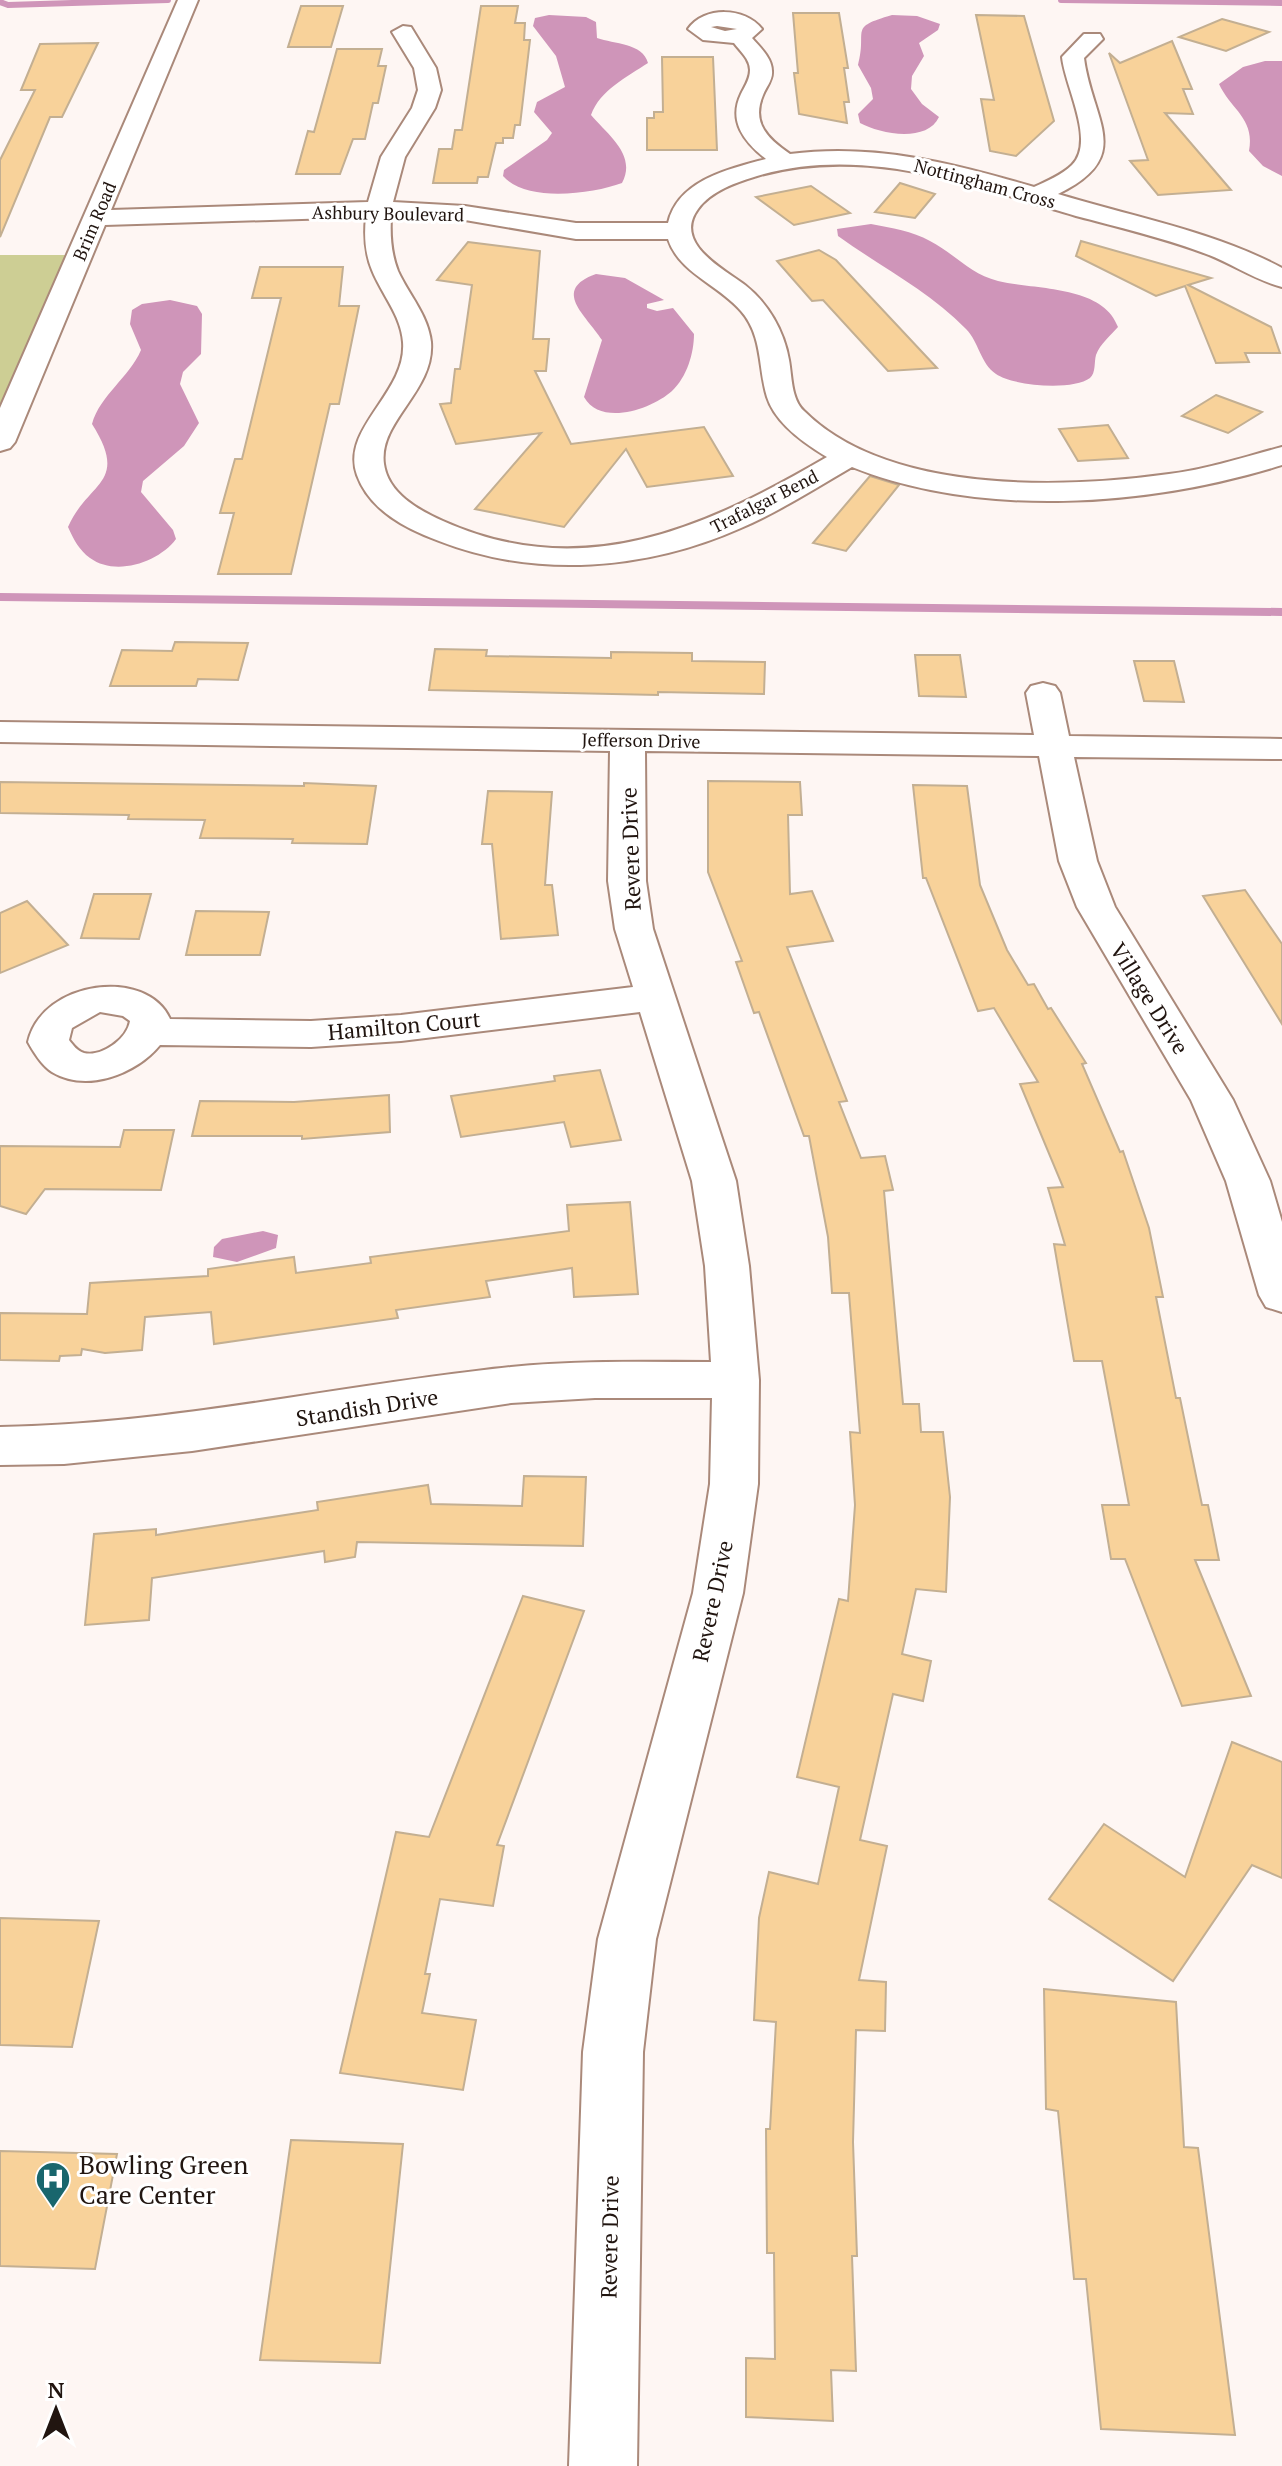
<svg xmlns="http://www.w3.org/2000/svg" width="1282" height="2466" viewBox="0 0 1282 2466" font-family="'PT Serif',serif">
  <rect width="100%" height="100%" fill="#fef6f3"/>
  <path fill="#cdce94" d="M 0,255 L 80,255 L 0,442 Z"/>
  <g fill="#cf95b9">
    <path d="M 549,15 L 586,17 L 596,22 L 597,38 C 614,44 643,43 648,63 C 627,77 600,90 591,115 C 608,135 637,155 622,183 C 592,194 526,203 503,176 L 504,170 L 547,140 L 552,133 L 534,112 L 537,102 L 565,87 L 556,56 L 533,26 L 535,18 Z"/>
    <path d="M 892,15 L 917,16 L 940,24 L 938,30 L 919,43 L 924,56 L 912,76 L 911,89 L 922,104 L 939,117 C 927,143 880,134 860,123 L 858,114 L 873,99 L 871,88 L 858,65 C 868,29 847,28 892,15 Z"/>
    <path d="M 1265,61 L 1282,61 L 1282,176 L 1263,166 L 1249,151 C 1255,118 1231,110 1219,84 L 1243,67 Z"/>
    <path d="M 871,224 C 892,228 912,231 930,241 C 955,254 970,274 998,281 C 1035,290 1103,285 1118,327 C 1111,335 1100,344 1096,355 C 1094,362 1096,373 1090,378 C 1073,391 1013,386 996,374 C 980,363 979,342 966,329 C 929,291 881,267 838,236 L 837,229 Z"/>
    <path d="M 596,274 L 625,278 L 664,300 L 647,304 L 647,308 L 657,311 L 673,308 L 694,334 C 694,353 687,377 672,391 C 652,409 601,427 584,397 L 602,340 C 586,315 551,290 596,274 Z"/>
    <path d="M 170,300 L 197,306 L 202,314 L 201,354 L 183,372 L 180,384 L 199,423 L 184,446 L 143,481 L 141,492 L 173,530 L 176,539 C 159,562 116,577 90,558 C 79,550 74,540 68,527 C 88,481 130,484 92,424 C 100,395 129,378 141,350 L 130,324 L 132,310 L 142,304 Z"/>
    <path d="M 263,1231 L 278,1235 L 276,1248 L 237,1262 L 213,1257 L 214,1247 L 222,1239 Z"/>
  </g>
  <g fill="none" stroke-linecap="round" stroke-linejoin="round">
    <g stroke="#cf95b9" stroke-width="6">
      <path d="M 1061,0 L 1282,3"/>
      <path d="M 0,2 L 8,5 L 168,0"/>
    </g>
    <path stroke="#cf95b9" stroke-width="8" d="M 0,597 L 1282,612"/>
  </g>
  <g fill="#f8d29a" stroke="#c3af92" stroke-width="2">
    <path d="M 301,6 L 343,6 L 331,47 L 288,47 Z"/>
    <path d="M 481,6 L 518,6 L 515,23 L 525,23 L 524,40 L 530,40 L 520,125 L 515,125 L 513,138 L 503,138 L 503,143 L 496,143 L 488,177 L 478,177 L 477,183 L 433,183 L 439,149 L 452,149 L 455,130 L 462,130 Z"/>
    <path d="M 793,13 L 839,13 L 848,68 L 844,68 L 849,102 L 844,102 L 847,123 L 799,114 L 794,73 L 798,73 Z"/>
    <path d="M 976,15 L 1024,16 L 1054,121 L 1016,156 L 990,151 L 981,99 L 994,100 Z"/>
    <path d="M 1222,19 L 1269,32 L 1226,51 L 1179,37 Z"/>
    <path d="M 1172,41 L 1192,89 L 1183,89 L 1193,114 L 1165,113 L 1231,190 L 1158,195 L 1130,161 L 1148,160 L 1109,53 L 1120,63 Z"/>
    <path d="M 98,43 L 62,117 L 50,117 L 0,237 L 0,160 L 35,90 L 21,90 L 40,44 Z"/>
    <path d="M 337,49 L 382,49 L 378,66 L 386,66 L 378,103 L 373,103 L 365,139 L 353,139 L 340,174 L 296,174 L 308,131 L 314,132 Z"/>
    <path d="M 662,57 L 713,57 L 717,150 L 647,150 L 647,118 L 654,118 L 654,112 L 663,112 Z"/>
    <path d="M 900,183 L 935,194 L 915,218 L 875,212 Z"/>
    <path d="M 811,186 L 850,213 L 794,225 L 756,197 Z"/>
    <path d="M 1081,241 L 1211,278 L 1188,285 L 1271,327 L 1280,353 L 1245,353 L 1249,362 L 1216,363 L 1185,286 L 1156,296 L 1076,256 Z"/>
    <path d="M 468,242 L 540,251 L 533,339 L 549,339 L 546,371 L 535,371 L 571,444 L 704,427 L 733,476 L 647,487 L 626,449 L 564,527 L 475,509 L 541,433 L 456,444 L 440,404 L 451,403 L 455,369 L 460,369 L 472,285 L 437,280 Z"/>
    <path d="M 819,250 L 836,260 L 937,368 L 888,371 L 823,300 L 812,301 L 777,261 Z"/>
    <path d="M 260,267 L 343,267 L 339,306 L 359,306 L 339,404 L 330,404 L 291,574 L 218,574 L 234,513 L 220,513 L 235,459 L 242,459 L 281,298 L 252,298 Z"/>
    <path d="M 1216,395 L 1262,412 L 1228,433 L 1182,416 Z"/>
    <path d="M 1108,425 L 1128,458 L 1078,461 L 1059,429 Z"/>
    <path d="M 870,476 L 899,485 L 846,551 L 813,543 Z"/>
    <path d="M 175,642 L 248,643 L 238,680 L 198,679 L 196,686 L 110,686 L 122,650 L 172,651 Z"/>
    <path d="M 435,649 L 487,650 L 486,656 L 611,658 L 611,652 L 692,653 L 692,661 L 765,662 L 764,694 L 658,692 L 658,695 L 429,690 Z"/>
    <path d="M 915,655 L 960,655 L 966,697 L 919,696 Z"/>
    <path d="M 1134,661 L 1174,661 L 1184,702 L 1144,701 Z"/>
    <path d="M 708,781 L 800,782 L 802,815 L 788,815 L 790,894 L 812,891 L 833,941 L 787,947 L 847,1101 L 839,1102 L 861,1158 L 885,1156 L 893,1190 L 884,1191 L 903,1404 L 919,1404 L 921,1432 L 943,1432 L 950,1497 L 946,1592 L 916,1589 L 902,1654 L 931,1661 L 923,1701 L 893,1694 L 860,1840 L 887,1846 L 859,1980 L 886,1982 L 885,2031 L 856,2030 L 853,2142 L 857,2256 L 852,2256 L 856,2371 L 831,2370 L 833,2421 L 746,2417 L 746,2358 L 775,2359 L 774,2253 L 767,2253 L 766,2129 L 770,2129 L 776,2022 L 754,2020 L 759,1918 L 769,1872 L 818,1884 L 839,1787 L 797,1777 L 839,1599 L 848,1601 L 855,1505 L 850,1432 L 860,1433 L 849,1293 L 832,1293 L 828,1237 L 809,1136 L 804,1136 L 759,1012 L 754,1013 L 736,962 L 742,961 L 708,872 Z"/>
    <path d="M 0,782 L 304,786 L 304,783 L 376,786 L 367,844 L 292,843 L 293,839 L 200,838 L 205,820 L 128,819 L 129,815 L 0,813 Z"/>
    <path d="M 913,785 L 967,786 L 980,885 L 1007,950 L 1028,985 L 1034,984 L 1048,1009 L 1051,1008 L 1086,1063 L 1082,1064 L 1120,1152 L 1123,1151 L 1149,1228 L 1163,1297 L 1156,1297 L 1176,1398 L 1180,1398 L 1202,1505 L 1208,1505 L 1219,1560 L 1195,1560 L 1251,1696 L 1182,1706 L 1125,1559 L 1111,1559 L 1102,1505 L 1129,1505 L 1102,1361 L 1074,1361 L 1054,1244 L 1065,1245 L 1048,1188 L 1063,1187 L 1020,1084 L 1038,1082 L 994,1008 L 978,1011 L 926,878 L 923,878 Z"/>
    <path d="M 488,791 L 552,792 L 545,885 L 552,885 L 558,935 L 501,939 L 492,844 L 482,844 Z"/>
    <path d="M 1245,890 L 1282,944 L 1282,1024 L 1203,896 Z"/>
    <path d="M 94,894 L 151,894 L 139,939 L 81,938 Z"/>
    <path d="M 27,901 L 68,945 L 0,973 L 0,913 Z"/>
    <path d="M 196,911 L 269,912 L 260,955 L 186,955 Z"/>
    <path d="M 600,1070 L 621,1140 L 571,1147 L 564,1122 L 461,1137 L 451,1096 L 555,1081 L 554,1076 Z"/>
    <path d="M 389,1095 L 390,1132 L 302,1139 L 302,1136 L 192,1136 L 200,1101 L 294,1102 Z"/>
    <path d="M 124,1130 L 174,1130 L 161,1190 L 45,1189 L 26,1214 L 0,1206 L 0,1146 L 120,1147 Z"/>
    <path d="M 630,1202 L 638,1294 L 574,1297 L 572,1268 L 486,1281 L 490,1297 L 396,1310 L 398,1318 L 214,1344 L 211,1312 L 145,1317 L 142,1350 L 105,1353 L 82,1349 L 81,1355 L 60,1356 L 59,1361 L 0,1360 L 0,1313 L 87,1314 L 90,1283 L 208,1276 L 208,1269 L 294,1257 L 296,1273 L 371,1263 L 370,1257 L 569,1231 L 567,1205 Z"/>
    <path d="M 524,1476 L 586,1477 L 583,1546 L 357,1542 L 355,1557 L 325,1562 L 324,1551 L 152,1578 L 149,1620 L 85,1625 L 94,1534 L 156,1529 L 156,1535 L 318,1510 L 317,1502 L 428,1485 L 431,1504 L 522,1506 Z"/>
    <path d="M 523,1596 L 584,1611 L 497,1845 L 504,1846 L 493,1906 L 440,1899 L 425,1974 L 430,1974 L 422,2013 L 476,2020 L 463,2090 L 340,2073 L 396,1832 L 429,1837 Z"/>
    <path d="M 1232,1742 L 1282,1762 L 1282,1878 L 1252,1865 L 1173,1981 L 1049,1899 L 1104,1824 L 1185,1877 Z"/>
    <path d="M 0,1918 L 99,1921 L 72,2047 L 0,2045 Z"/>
    <path d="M 1044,1989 L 1176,2002 L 1184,2147 L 1198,2148 L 1235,2435 L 1101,2429 L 1086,2279 L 1074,2279 L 1058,2111 L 1046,2109 Z"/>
    <path d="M 291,2140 L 403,2144 L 380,2363 L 260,2360 Z"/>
    <path d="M 0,2151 L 117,2154 L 95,2269 L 0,2266 Z"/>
  </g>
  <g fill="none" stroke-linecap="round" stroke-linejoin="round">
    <defs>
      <g id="minor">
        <path d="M 178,0 L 198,0 L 111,210 L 368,202 L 381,157 L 412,108 L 418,90 L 414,68 L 392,32 L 403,26 L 411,27 L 436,68 L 441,90 L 435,108 L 405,157 L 393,202 L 465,206 L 576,223 L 668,223 C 678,180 729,169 766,159 C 744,142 728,121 741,94 C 745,86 750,79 750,70 C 750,59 740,51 734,43 L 703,40 L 688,29 C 704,6 745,7 762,29 L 752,38 C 760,47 772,58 772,71 C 773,80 766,87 763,95 C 751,123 768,139 790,154 C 874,143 953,163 1034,187 C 1047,181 1062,175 1072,165 C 1096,141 1065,87 1062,57 L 1084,34 L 1100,34 L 1103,39 L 1084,58 C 1092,121 1136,156 1058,194 C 1133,217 1213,231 1282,268 L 1282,287 C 1254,280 1228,261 1201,252 C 1160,237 1118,227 1076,216 C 972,186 866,144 757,176 C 737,182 711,191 698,209 C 673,243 722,268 745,285 C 768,303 784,331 789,360 C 792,376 791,399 804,411 C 887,494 1061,489 1169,474 C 1208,469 1244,457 1282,447 L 1282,465 C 1151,506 982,519 852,467 C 816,488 780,511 741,528 C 647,570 536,579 439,541 C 407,529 370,511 357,475 C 340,428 407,393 403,342 C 401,315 382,295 372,270 C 365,253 364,236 366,217 L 105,225 L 15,442 L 10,448 L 0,451 L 0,408 ZM 717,26 L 737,29 L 725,31 L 711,27 ZM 391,217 L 465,220 L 576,239 L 668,239 C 679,273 719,285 741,311 C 763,336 758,368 767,397 C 775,423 805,444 827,457 C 705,528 583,584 443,521 C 418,510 388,493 384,464 C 378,421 435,391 431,342 C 428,315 409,295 398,271 C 391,253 390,236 391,217 Z"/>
        <path d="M 1043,683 L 1055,686 L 1060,693 L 1069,736 L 1282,739 L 1282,759 L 1074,757 L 1097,861 L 1115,907 L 1233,1100 L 1270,1181 L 1282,1222 L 1282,1312 L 1266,1307 L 1259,1295 L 1226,1181 L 1191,1100 L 1077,907 L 1059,861 L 1039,756 L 645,751 L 646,881 L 653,929 L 736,1181 L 749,1266 L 759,1380 L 758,1484 L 743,1593 L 656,1939 L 643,2052 L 637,2466 L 569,2466 L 583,2052 L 598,1939 L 693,1593 L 710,1484 L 712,1398 L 595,1398 L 511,1403 L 192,1451 L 64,1464 L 0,1465 L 0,1427 C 175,1424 339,1385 511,1367 C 578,1360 645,1362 711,1362 L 705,1266 L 692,1181 L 640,1012 L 401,1041 L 311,1047 L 160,1045 C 136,1074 87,1093 52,1072 C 42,1066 33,1051 28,1042 C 42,980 147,967 170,1019 L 311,1021 L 401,1015 L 633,987 L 615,929 L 608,881 L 610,751 L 0,742 L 0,722 L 1034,735 L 1026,693 L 1031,686 ZM 100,1012 L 123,1016 L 130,1021 C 127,1039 102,1057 84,1053 C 77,1051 73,1045 69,1040 L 72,1028 Z"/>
      </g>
    </defs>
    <use href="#minor" stroke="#aa897a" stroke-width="4"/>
    <use href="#minor" fill="#fff" fill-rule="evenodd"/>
  </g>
  <defs>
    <symbol id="hospital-pin" viewBox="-11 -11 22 30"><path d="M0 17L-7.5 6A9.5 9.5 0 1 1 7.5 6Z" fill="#19666d" stroke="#fff"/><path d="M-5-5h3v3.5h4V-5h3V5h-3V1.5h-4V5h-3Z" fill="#fff"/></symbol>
  </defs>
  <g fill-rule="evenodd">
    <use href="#hospital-pin" x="33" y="2159" width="40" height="54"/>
  </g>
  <g text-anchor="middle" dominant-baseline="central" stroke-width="6" stroke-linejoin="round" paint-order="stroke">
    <g font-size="18" fill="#211510" stroke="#fff">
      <text transform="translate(985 183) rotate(15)">Nottingham Cross</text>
      <text transform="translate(388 213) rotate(1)">Ashbury Boulevard</text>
      <text transform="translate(94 221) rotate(-67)">Brim Road</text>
      <text transform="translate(764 501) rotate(-27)">Trafalgar Bend</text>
      <text transform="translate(641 740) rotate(1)">Jefferson Drive</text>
    </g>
    <g font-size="22" fill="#211510" stroke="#fff">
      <text transform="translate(630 849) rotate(-92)">Revere Drive</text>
      <text transform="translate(1150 998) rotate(58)">Village Drive</text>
      <text transform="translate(404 1025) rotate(-5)">Hamilton Court</text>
      <text transform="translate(367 1407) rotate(-9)">Standish Drive</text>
      <text transform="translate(712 1601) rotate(-78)">Revere Drive</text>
      <text transform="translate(609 2237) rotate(-89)">Revere Drive</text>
    </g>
    <g font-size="26" fill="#211510" stroke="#fff" text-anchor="start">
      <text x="79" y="2164">Bowling Green<tspan x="79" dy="30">Care Center</tspan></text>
    </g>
  </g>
  <g transform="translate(56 2410)" stroke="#ffffff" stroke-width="6" paint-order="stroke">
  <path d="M0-6L14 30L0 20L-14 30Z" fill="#211510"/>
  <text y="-12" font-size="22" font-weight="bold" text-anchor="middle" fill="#211510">N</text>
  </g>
</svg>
